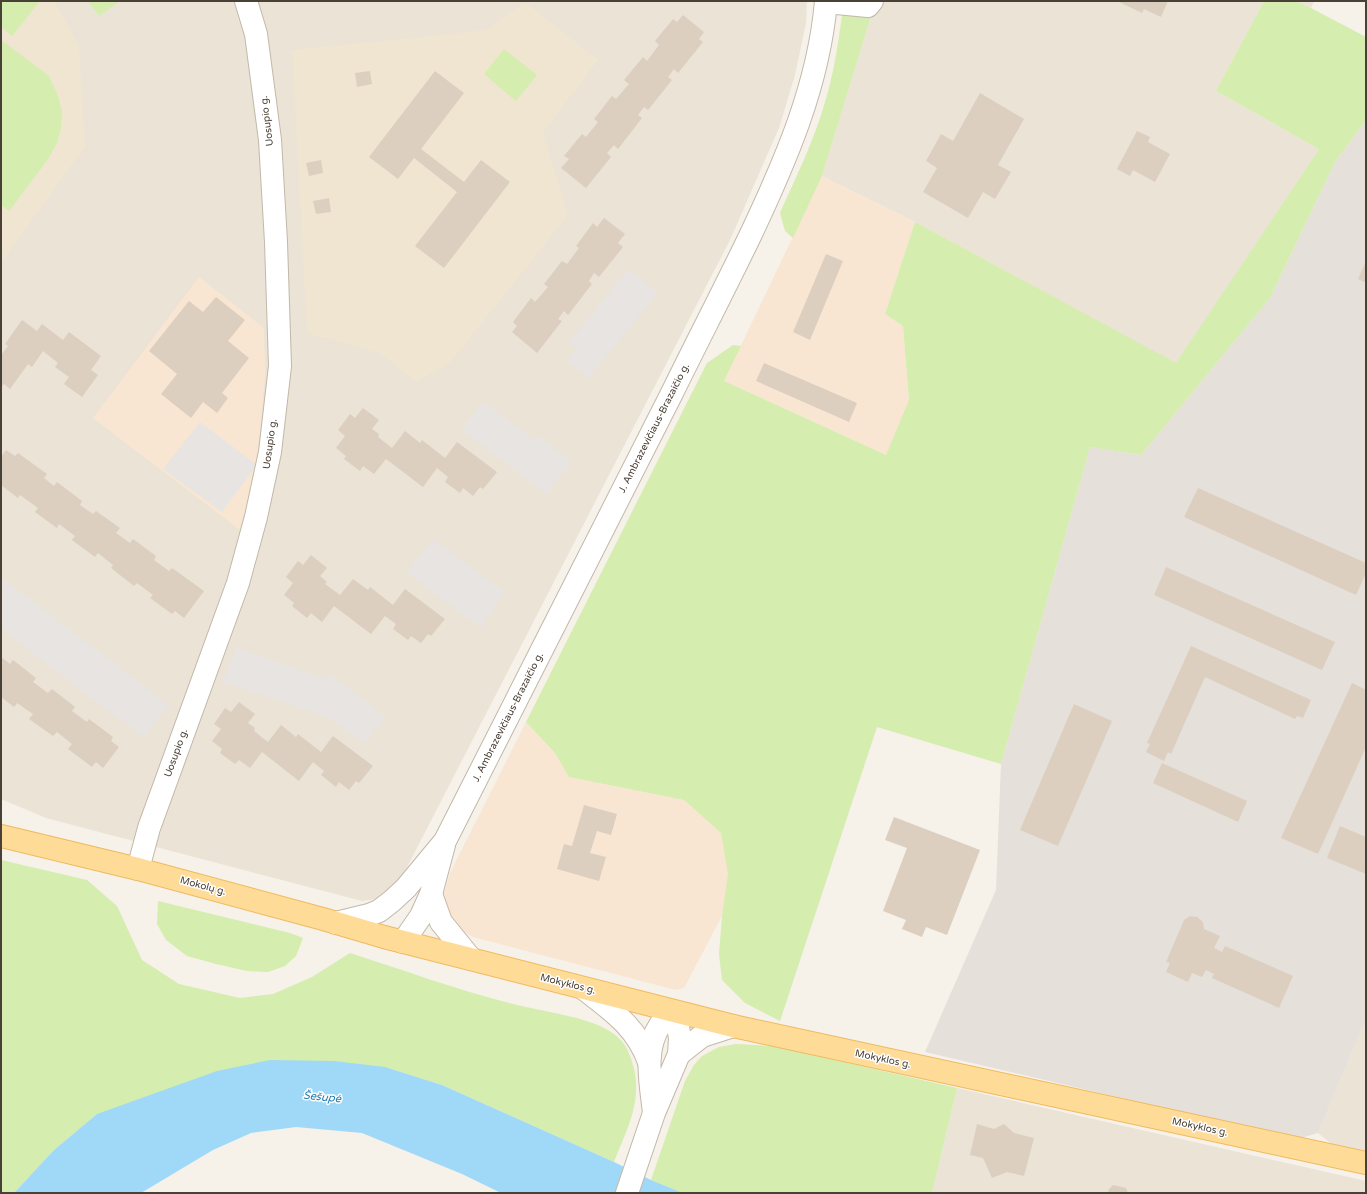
<svg xmlns="http://www.w3.org/2000/svg" width="1367" height="1194" viewBox="0 0 1367 1194" font-family="'Varela Round',sans-serif">
  <rect width="100%" height="100%" fill="#f6f1e9"/>
  <g fill="#eae3d6">
    <path d="M 1,1 L 807,1 L 806,23 L 795,75 L 779,128 L 730,240 L 402,877 L 391,890 L 376,899 L 362,901 L 46,818 L 1,799 Z"/>
    <path d="M 878,1 L 1264,1 L 1216,91 L 1319,149 L 1176,364 L 915,222 L 822,176 L 872,13 Z"/>
    <path d="M 1295,1 L 1314,1 L 1311,8 Z"/>
    <path d="M 1366,1019 L 1366,1155 L 1338,1149 L 1318,1133 Z"/>
    <path d="M 957,1088 L 1366,1181 L 1366,1193 L 932,1193 Z"/>
  </g>
  <g fill="#f9e6d2">
    <path d="M 822,176 L 915,222 L 885,314 L 903,326 L 909,401 L 886,455 L 724,381 Z"/>
    <path d="M 199,277 L 264,328 L 265,375 L 257,465 L 240,530 L 93,418 Z"/>
    <path d="M 526,722 L 555,753 L 569,777 L 684,800 L 721,833 L 729,874 L 722,916 L 684,988 L 676,990 L 473,937 L 458,930 L 450,920 L 446,905 L 444,893 L 450,873 Z"/>
  </g>
  <path fill="#e5e0da" d="M 1366,120 L 1366,1019 L 1318,1133 L 1297,1139 L 925,1052 L 996,890 L 1001,764 L 1090,447 L 1141,455 L 1270,298 L 1335,162 Z"/>
  <g fill="#f0e5d1">
    <path d="M 1,1 L 55,1 L 79,46 L 85,147 L 1,263 Z"/>
    <path d="M 525,2 L 598,60 L 543,133 L 568,215 L 450,363 L 416,382 L 380,353 L 307,333 L 292,50 L 486,30 Z"/>
  </g>
  <g fill="#d5edae">
    <path d="M 1,1 L 40,1 L 12,36 L 1,27 Z"/>
    <path d="M 88,1 L 120,1 L 99,16 Z"/>
    <path d="M 1264,1 L 1295,1 L 1311,8 L 1366,37 L 1366,120 L 1335,162 L 1270,298 L 1141,455 L 1090,447 L 1001,764 L 877,727 L 780,1021 L 745,1003 L 722,980 L 719,954 L 722,916 L 728,874 L 721,833 L 684,800 L 569,777 L 555,753 L 526,722 L 707,363 L 733,345 L 741,346 L 724,381 L 886,455 L 909,400 L 903,326 L 885,314 L 915,222 L 1176,363 L 1319,149 L 1216,91 Z"/>
    <path d="M 872,13 L 822,176 L 793,238 L 785,231 L 780,213 C 796,177 814,141 825,102 C 834,73 838,44 842,15 Z"/>
    <path d="M 1,40 L 49,76 L 58,96 L 62,112 L 61,128 L 57,143 L 48,159 L 9,211 L 1,205 Z"/>
    <path d="M 504,49 L 537,75 L 516,101 L 484,74 Z"/>
    <path d="M 1,860 L 87,880 L 117,906 L 142,960 L 179,984 L 240,998 L 273,994 L 312,977 L 350,953 C 403,970 455,989 509,1003 C 539,1011 572,1014 600,1026 C 609,1030 618,1036 624,1044 C 629,1051 632,1061 634,1069 C 642,1103 626,1131 614,1162 L 442,1085 L 385,1067 L 97,1114 L 54,1150 L 14,1193 L 1,1193 Z"/>
    <path d="M 158,901 L 290,933 L 303,938 L 296,956 L 285,966 L 268,972 L 247,971 L 216,964 L 187,956 L 166,940 L 157,924 Z"/>
    <path d="M 736,1044 L 773,1046 L 957,1088 L 932,1193 L 683,1193 L 651,1180 L 685,1081 L 694,1065 L 702,1056 L 719,1047 Z"/>
  </g>
  <g fill="#e7e4e1">
    <path d="M 628,269 L 658,293 L 588,379 L 567,360 L 576,349 L 569,342 Z"/>
    <path d="M 484,402 L 534,440 L 539,436 L 572,462 L 546,494 L 461,429 Z"/>
    <path d="M 200,422 L 257,465 L 222,512 L 163,469 Z"/>
    <path d="M 433,539 L 505,592 L 481,628 L 406,572 Z"/>
    <path d="M 1,577 L 169,705 L 144,738 L 1,629 Z"/>
    <path d="M 235,647 L 325,679 L 330,674 L 386,717 L 365,744 L 333,721 L 312,712 L 223,682 Z"/>
  </g>
  <path fill="#a0d9f7" d="M 270,1060 L 334,1061 L 385,1067 L 442,1085 L 614,1162 L 651,1180 L 683,1193 L 501,1193 L 462,1174 L 362,1133 L 296,1127 L 251,1133 L 213,1150 L 141,1193 L 14,1193 L 54,1150 L 97,1114 L 217,1071 Z"/>
  <g fill="#dccfc0">
    <path d="M 1117,1 L 1168,1 L 1161,17 L 1144,9 L 1142,13 Z"/>
    <path d="M 683,15 L 704,32 L 699,39 L 703,42 L 678,73 L 674,69 L 668,77 L 672,80 L 648,110 L 644,107 L 638,115 L 642,118 L 618,149 L 614,145 L 607,153 L 611,157 L 586,188 L 561,168 L 569,159 L 564,156 L 582,134 L 586,137 L 598,122 L 594,119 L 612,96 L 616,99 L 629,84 L 624,80 L 643,57 L 647,61 L 659,45 L 655,41 L 673,19 L 677,22 Z"/>
    <path d="M 370,71 L 372,84 L 357,87 L 355,73 Z"/>
    <path d="M 435,71 L 464,93 L 421,149 L 464,182 L 481,160 L 510,182 L 444,268 L 415,246 L 457,192 L 414,158 L 398,179 L 369,157 Z"/>
    <path d="M 980,93 L 1024,119 L 998,165 L 1011,172 L 995,199 L 983,192 L 968,218 L 923,192 L 937,168 L 926,161 L 941,134 L 953,141 Z"/>
    <path d="M 1137,131 L 1150,137 L 1148,142 L 1170,154 L 1155,182 L 1133,170 L 1130,176 L 1117,169 Z"/>
    <path d="M 321,160 L 323,173 L 309,176 L 306,163 Z"/>
    <path d="M 329,198 L 331,212 L 316,214 L 313,201 Z"/>
    <path d="M 604,218 L 625,234 L 618,243 L 623,247 L 599,277 L 594,273 L 589,281 L 592,284 L 568,315 L 564,311 L 558,319 L 562,321 L 537,353 L 512,332 L 517,326 L 513,322 L 531,298 L 535,302 L 548,287 L 544,284 L 562,261 L 567,264 L 579,248 L 576,246 L 593,223 L 597,227 Z"/>
    <path d="M 826,254 L 843,261 L 810,340 L 793,332 Z"/>
    <path d="M 1366,261 L 1366,283 L 1358,279 Z"/>
    <path d="M 216,297 L 245,320 L 228,341 L 249,358 L 222,393 L 228,398 L 217,413 L 203,402 L 191,418 L 161,394 L 177,374 L 149,351 L 189,301 L 203,312 Z"/>
    <path d="M 22,320 L 37,331 L 42,324 L 63,340 L 69,332 L 101,356 L 91,370 L 98,375 L 82,397 L 64,384 L 69,377 L 55,367 L 58,363 L 43,351 L 32,367 L 28,364 L 10,389 L 4,384 L 1,388 L 1,355 L 8,346 L 5,344 Z"/>
    <path d="M 764,363 L 857,403 L 849,422 L 756,381 Z"/>
    <path d="M 363,408 L 379,420 L 372,429 L 379,434 L 378,437 L 392,448 L 405,431 L 420,443 L 422,440 L 445,458 L 457,442 L 497,472 L 483,489 L 480,487 L 473,496 L 463,488 L 460,493 L 445,482 L 448,477 L 437,468 L 423,487 L 386,459 L 374,474 L 363,466 L 360,471 L 344,459 L 346,456 L 336,448 L 345,436 L 338,430 L 350,414 L 355,418 Z"/>
    <path d="M 6,450 L 15,456 L 18,453 L 47,474 L 44,478 L 54,486 L 57,482 L 82,501 L 80,505 L 93,514 L 96,511 L 120,528 L 116,533 L 130,543 L 133,539 L 156,556 L 154,560 L 169,571 L 172,568 L 204,591 L 184,618 L 175,611 L 172,614 L 150,598 L 153,595 L 137,583 L 134,586 L 111,568 L 113,565 L 98,553 L 95,557 L 72,540 L 75,536 L 59,524 L 57,528 L 35,512 L 38,508 L 20,495 L 18,498 L 1,485 L 1,457 Z"/>
    <path d="M 1198,488 L 1366,563 L 1366,573 L 1356,595 L 1184,517 Z"/>
    <path d="M 311,555 L 327,568 L 320,576 L 327,582 L 325,584 L 340,595 L 353,579 L 368,590 L 370,587 L 393,605 L 405,589 L 445,619 L 431,636 L 428,634 L 421,643 L 411,636 L 408,640 L 393,629 L 396,624 L 385,616 L 371,634 L 334,606 L 322,622 L 311,613 L 307,618 L 292,606 L 294,603 L 284,595 L 293,583 L 286,577 L 298,561 L 303,565 Z"/>
    <path d="M 1166,567 L 1335,642 L 1322,670 L 1154,595 Z"/>
    <path d="M 1191,646 L 1311,700 L 1303,718 L 1297,716 L 1295,719 L 1205,677 L 1171,754 L 1168,752 L 1164,761 L 1146,752 L 1150,744 L 1147,743 Z"/>
    <path d="M 1,657 L 10,664 L 13,660 L 36,678 L 33,682 L 48,693 L 52,689 L 75,707 L 72,711 L 87,722 L 89,719 L 113,737 L 111,741 L 119,747 L 103,768 L 96,762 L 92,767 L 68,749 L 72,744 L 57,732 L 53,736 L 29,719 L 33,714 L 17,703 L 14,707 L 1,697 Z"/>
    <path d="M 1352,683 L 1366,690 L 1366,747 L 1318,854 L 1281,838 Z"/>
    <path d="M 239,702 L 255,714 L 248,723 L 255,728 L 254,731 L 268,742 L 281,725 L 296,737 L 298,734 L 321,752 L 333,736 L 373,766 L 359,783 L 356,781 L 349,790 L 339,782 L 336,787 L 321,775 L 324,771 L 313,762 L 299,781 L 262,752 L 250,768 L 239,760 L 235,764 L 220,753 L 222,749 L 212,741 L 221,729 L 214,724 L 225,708 L 231,712 Z"/>
    <path d="M 1074,704 L 1112,721 L 1058,846 L 1020,830 Z"/>
    <path d="M 1162,763 L 1247,801 L 1238,822 L 1153,783 Z"/>
    <path d="M 584,805 L 617,814 L 611,835 L 597,831 L 590,853 L 606,857 L 599,881 L 557,869 L 564,844 L 572,846 Z"/>
    <path d="M 894,817 L 980,850 L 947,935 L 926,927 L 922,937 L 902,929 L 906,920 L 883,911 L 907,848 L 885,840 Z"/>
    <path d="M 1340,826 L 1366,837 L 1366,874 L 1327,858 Z"/>
    <path d="M 1190,916 L 1197,917 L 1203,922 L 1204,929 L 1220,936 L 1214,948 L 1222,952 L 1225,946 L 1293,976 L 1279,1008 L 1212,978 L 1214,974 L 1206,970 L 1202,977 L 1192,973 L 1188,982 L 1166,972 L 1170,963 L 1166,962 L 1184,920 Z"/>
    <path d="M 977,1124 L 994,1129 L 1004,1124 L 1014,1133 L 1034,1138 L 1024,1176 L 1007,1172 L 992,1178 L 983,1158 L 970,1155 Z"/>
    <path d="M 1113,1185 L 1126,1188 L 1128,1193 L 1108,1193 L 1109,1189 Z"/>
  </g>
  <g fill="none" stroke-linecap="round" stroke-linejoin="round">
    <defs>
      <g id="minor">
        <path d="M 826,2 L 868,6 L 872,1"/>
        <path d="M 138,869 L 149,828 L 238,583 L 256,517 L 270,452 L 280,366 L 276,242 L 270,140 L 256,34 L 246,1"/>
        <path d="M 431,894 L 441,922 L 471,959"/>
        <path d="M 336,923 L 369,915 L 379,911 L 392,901 L 406,888 L 445,841 C 521,692 596,542 672,393 C 698,340 725,288 751,234 C 786,160 819,84 826,1"/>
        <path d="M 403,942 L 421,916 L 431,894 L 444,845"/>
        <path d="M 583,988 C 611,1010 636,1026 649,1062"/>
        <path d="M 679,1054 L 702,1036 L 733,1026"/>
        <path d="M 627,1193 L 654,1113 L 679,1054 L 680,1038 L 677,1022 L 672,1011 C 668,1015 663,1020 660,1025 C 643,1050 651,1085 654,1113"/>
      </g>
      <path id="major" d="M 1,836 L 138,869 L 323,919 L 384,937 L 733,1026 L 1366,1163"/>
    </defs>
    <use href="#minor" stroke="#c2b8aa" stroke-width="24"/>
    <use href="#major" stroke="#efba5d" stroke-width="24"/>
    <use href="#minor" stroke="#fff" stroke-width="22"/>
    <use href="#major" stroke="#ffdb98" stroke-width="22"/>
  </g>
  <g text-anchor="middle" dominant-baseline="central" stroke-width="3" stroke-linejoin="round" paint-order="stroke">
    <g font-size="10" fill="#4a4136" stroke="#fff">
      <text transform="translate(267 121) rotate(-97)">Uosupio g.</text>
      <text transform="translate(654 428) rotate(-63)">J. Ambrazevičiaus-Brazaičio g.</text>
      <text transform="translate(270 444) rotate(-82)">Uosupio g.</text>
      <text transform="translate(508 717) rotate(-63)">J. Ambrazevičiaus-Brazaičio g.</text>
      <text transform="translate(176 753) rotate(-70)">Uosupio g.</text>
      <text transform="translate(203 886) rotate(15)">Mokolų g.</text>
      <text transform="translate(568 984) rotate(14)">Mokyklos g.</text>
      <text transform="translate(883 1059) rotate(12)">Mokyklos g.</text>
      <text transform="translate(1200 1127) rotate(12)">Mokyklos g.</text>
    </g>
    <g font-size="11" font-style="italic" fill="#227daf" stroke="#fff">
      <text transform="translate(322 1097) rotate(6)">Šešupė</text>
    </g>
  </g>
  <rect width="1367" height="1194" fill="none" stroke="#4a4136" stroke-width="4"/>
</svg>
